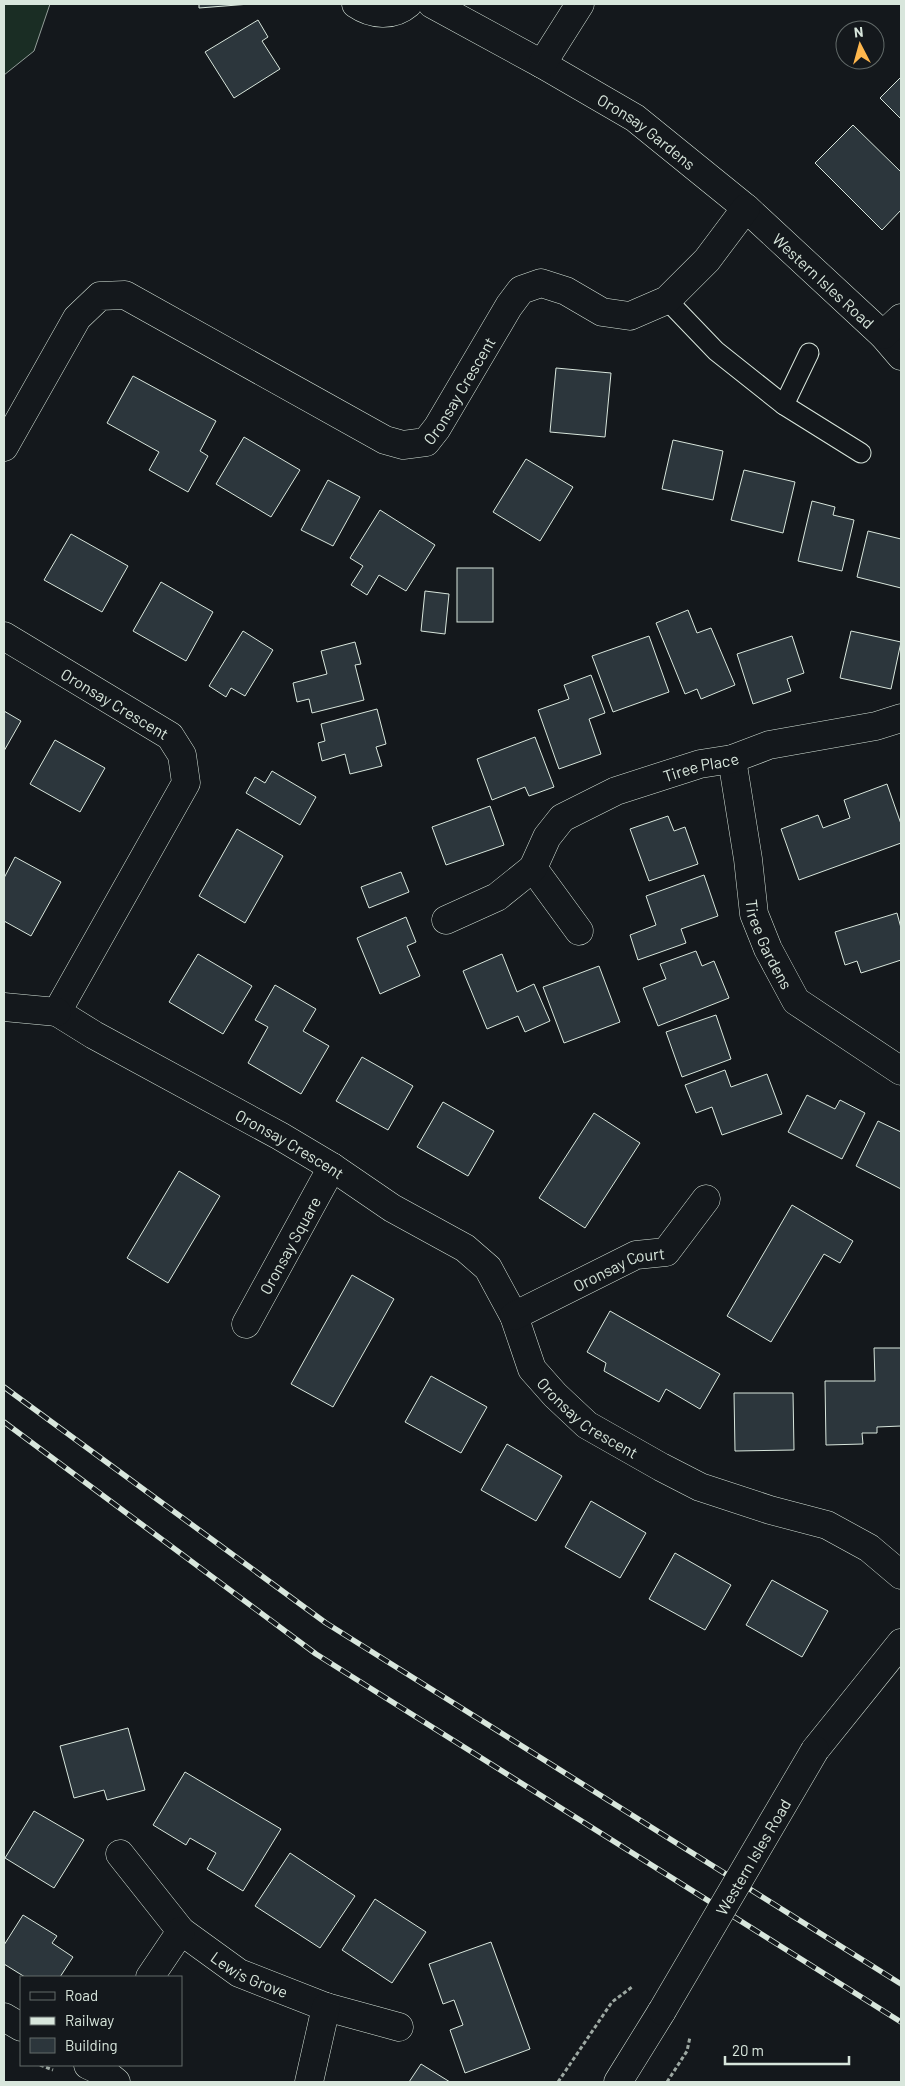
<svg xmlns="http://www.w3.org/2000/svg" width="905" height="2086" viewBox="0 0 905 2086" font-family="Barlow,sans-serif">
  <rect width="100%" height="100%" fill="#14181c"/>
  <path fill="#1a2d24" stroke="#939e99" d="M 4,4 L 50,4 L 34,51 L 4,75 Z"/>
  <g fill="#2c363c" stroke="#d8e6dc">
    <path d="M 199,4 L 250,4 L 199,8 Z"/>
    <path d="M 258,20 L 268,37 L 262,41 L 280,69 L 234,98 L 205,52 Z"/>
    <path d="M 901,77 L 901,119 L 880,98 Z"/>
    <path d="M 853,125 L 901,172 L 901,210 L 882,230 L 815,163 Z"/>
    <path d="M 556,368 L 611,373 L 605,437 L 550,432 Z"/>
    <path d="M 133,376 L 216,421 L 200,451 L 208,456 L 188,492 L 149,470 L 159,452 L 107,423 Z"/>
    <path d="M 244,437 L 300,470 L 271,517 L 216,484 Z"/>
    <path d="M 673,440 L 723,451 L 713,500 L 662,489 Z"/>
    <path d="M 526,459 L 573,487 L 540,541 L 493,512 Z"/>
    <path d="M 744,470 L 795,482 L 783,533 L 731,520 Z"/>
    <path d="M 328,480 L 360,497 L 333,546 L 301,530 Z"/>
    <path d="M 812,501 L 835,507 L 833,515 L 854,520 L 842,571 L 798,561 Z"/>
    <path d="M 380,510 L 435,545 L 406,591 L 379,575 L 367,595 L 351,585 L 363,566 L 350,558 Z"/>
    <path d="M 868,531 L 901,539 L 901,588 L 857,577 Z"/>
    <path d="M 71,534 L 128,566 L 102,612 L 44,580 Z"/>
    <rect x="457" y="568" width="36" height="54"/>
    <path d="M 161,582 L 213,612 L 186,661 L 133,631 Z"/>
    <path d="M 425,591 L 449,594 L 445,634 L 421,631 Z"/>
    <path d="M 688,610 L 697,633 L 711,628 L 735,685 L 701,699 L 697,689 L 685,694 L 656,623 Z"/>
    <path d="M 243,631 L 273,650 L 245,696 L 231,688 L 226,697 L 209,686 Z"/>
    <path d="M 851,631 L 901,642 L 891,689 L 840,678 Z"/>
    <path d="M 649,636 L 669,692 L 613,712 L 592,656 Z"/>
    <path d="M 792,636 L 804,673 L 787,679 L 791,691 L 753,704 L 737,654 Z"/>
    <path d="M 355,642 L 361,664 L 355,665 L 364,700 L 312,713 L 309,699 L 297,702 L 293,683 L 327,674 L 321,651 Z"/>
    <path d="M 591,675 L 605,713 L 589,719 L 601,754 L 559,769 L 538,710 L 569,699 L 564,685 Z"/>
    <path d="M 377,709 L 386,744 L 376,747 L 382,766 L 350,774 L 345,754 L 322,761 L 318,743 L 325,741 L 321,724 Z"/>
    <path d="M 4,711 L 21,721 L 4,751 Z"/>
    <path d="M 535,737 L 554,787 L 529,796 L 525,787 L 492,800 L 477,759 Z"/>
    <path d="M 55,740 L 105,768 L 80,812 L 30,784 Z"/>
    <path d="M 272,771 L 316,797 L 300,825 L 246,793 L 255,777 L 265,783 Z"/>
    <path d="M 887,784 L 901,824 L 901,843 L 799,880 L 781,829 L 818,815 L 823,828 L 850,818 L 844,800 Z"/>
    <path d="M 490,806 L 504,845 L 446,865 L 432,827 Z"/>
    <path d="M 668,816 L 674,831 L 685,827 L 698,864 L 649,881 L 630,829 Z"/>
    <path d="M 237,829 L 283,856 L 245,923 L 199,896 Z"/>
    <path d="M 15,857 L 61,882 L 31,936 L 4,921 L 4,878 Z"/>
    <path d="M 401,872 L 409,892 L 369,908 L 361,887 Z"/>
    <path d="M 704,875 L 718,916 L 681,929 L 686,943 L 638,960 L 630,935 L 656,925 L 646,896 Z"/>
    <path d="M 897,913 L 901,928 L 901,960 L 861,973 L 857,961 L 845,965 L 835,932 Z"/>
    <path d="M 406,917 L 416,942 L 407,946 L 420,976 L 380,994 L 357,938 Z"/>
    <path d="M 696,951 L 702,966 L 714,961 L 729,998 L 658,1026 L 643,988 L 666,979 L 660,964 Z"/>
    <path d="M 198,954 L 252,986 L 223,1034 L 169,1002 Z"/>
    <path d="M 502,954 L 517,992 L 534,984 L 550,1021 L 525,1032 L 518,1016 L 487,1029 L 463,971 Z"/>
    <path d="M 599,966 L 620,1022 L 564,1043 L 543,987 Z"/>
    <path d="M 275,985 L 316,1009 L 303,1031 L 329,1046 L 301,1094 L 248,1063 L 268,1027 L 255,1020 Z"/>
    <path d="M 716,1015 L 731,1059 L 682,1077 L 666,1032 Z"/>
    <path d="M 362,1057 L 413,1086 L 388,1130 L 336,1101 Z"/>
    <path d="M 725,1070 L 731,1087 L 767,1074 L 782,1114 L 722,1135 L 712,1107 L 696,1113 L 685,1085 Z"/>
    <path d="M 807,1095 L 835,1109 L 840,1100 L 865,1113 L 842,1159 L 788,1132 Z"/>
    <path d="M 443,1102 L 494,1131 L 468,1176 L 417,1147 Z"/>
    <path d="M 594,1113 L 640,1143 L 585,1228 L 539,1198 Z"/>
    <path d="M 878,1121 L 901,1132 L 901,1189 L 856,1166 Z"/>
    <path d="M 179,1171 L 220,1196 L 168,1283 L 127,1258 Z"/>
    <path d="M 792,1205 L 853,1241 L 840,1263 L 824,1254 L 771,1342 L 727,1316 Z"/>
    <path d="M 352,1275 L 394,1299 L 333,1407 L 291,1384 Z"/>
    <path d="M 610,1311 L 720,1374 L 700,1409 L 666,1389 L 659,1402 L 604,1371 L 606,1363 L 587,1352 Z"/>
    <path d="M 874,1348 L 901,1348 L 901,1426 L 877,1427 L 877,1433 L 862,1433 L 863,1444 L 826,1445 L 825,1381 L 875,1381 Z"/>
    <path d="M 431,1376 L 487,1407 L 461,1453 L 405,1422 Z"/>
    <path d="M 734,1393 L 793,1393 L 794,1450 L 735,1451 Z"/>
    <path d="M 507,1444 L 562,1476 L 536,1521 L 481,1490 Z"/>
    <path d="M 591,1501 L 646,1533 L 620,1578 L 565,1547 Z"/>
    <path d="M 675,1553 L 731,1585 L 705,1630 L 649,1599 Z"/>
    <path d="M 772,1580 L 828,1611 L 802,1657 L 746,1625 Z"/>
    <path d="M 128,1728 L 145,1790 L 107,1800 L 104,1790 L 74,1798 L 60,1746 Z"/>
    <path d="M 185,1772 L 281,1829 L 243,1891 L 207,1869 L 216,1853 L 190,1838 L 186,1845 L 153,1825 Z"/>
    <path d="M 34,1811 L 84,1840 L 54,1888 L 5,1858 Z"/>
    <path d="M 290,1853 L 355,1896 L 320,1948 L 255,1906 Z"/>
    <path d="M 375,1899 L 426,1932 L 392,1983 L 342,1950 Z"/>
    <path d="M 23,1915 L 57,1936 L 52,1943 L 73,1957 L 60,1977 L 25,1977 L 4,1964 L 4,1945 Z"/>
    <path d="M 491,1942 L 530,2049 L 465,2073 L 450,2030 L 463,2025 L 454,2000 L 443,2004 L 429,1964 Z"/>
    <path d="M 421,2064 L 450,2082 L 409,2082 Z"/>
  </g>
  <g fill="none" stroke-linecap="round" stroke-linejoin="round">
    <defs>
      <g id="lane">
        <path d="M 667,300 L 716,351 L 784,405 L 861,453"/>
        <path d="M 784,405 L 809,353"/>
      </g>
      <g id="street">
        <path d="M 356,4 C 372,15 393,17 408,4"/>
        <path id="s1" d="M 432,4 L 542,64 L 635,118 L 746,208 L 883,335 L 901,356"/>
        <path d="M 542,64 L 580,4"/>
        <path d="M 883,335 L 901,318"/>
        <path id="s2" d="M 4,447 L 77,318 L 100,296 L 125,295 L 385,440 L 403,445 L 426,442 L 437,428 L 509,306 L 521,290 L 541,283 L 566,291 L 602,312 L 630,316 L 667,300 L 707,260 L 746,208"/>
        <path id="s3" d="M 4,636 L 170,736 L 182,755 L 186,783 L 57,1012 L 94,1035 L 280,1136 L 332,1167 L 392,1208 L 465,1248 L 488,1268 L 514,1316 L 532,1369 L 555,1395 L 587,1425 L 661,1467 L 700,1487 L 770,1510 L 827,1525 L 869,1548 L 901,1575"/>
        <path id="s4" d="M 732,759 L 748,859 L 754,914 L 768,949 L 796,1001 L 901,1071"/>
        <path d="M 533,868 L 579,931"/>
        <path id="s5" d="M 446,920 L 497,897 L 533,868 L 547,837 L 562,818 L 616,791 L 700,764 L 732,759 L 769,745 L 876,726 L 901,718"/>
        <path d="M 4,1007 L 57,1012"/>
        <path id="s6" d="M 514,1316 L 636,1255 L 666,1252 L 706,1199"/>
        <path id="s7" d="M 246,1324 L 332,1167"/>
        <path d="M 815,1750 L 901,1643"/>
        <path id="s8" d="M 120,1854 L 181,1931 L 239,1973 L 326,2007 L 399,2027"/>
        <path d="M 150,1977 L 181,1931"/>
        <path d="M 4,2017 L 21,2027"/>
        <path d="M 88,2065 L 105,2073 L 116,2082"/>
        <path d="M 309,2082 L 326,2007"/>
        <path d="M 618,2082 L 662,2011"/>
      </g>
    </defs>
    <use href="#lane" stroke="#d8e6dc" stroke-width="21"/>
    <use href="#street" stroke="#d8e6dc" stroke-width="29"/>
    <g stroke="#9da8a2" stroke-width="3" stroke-dasharray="4 2.5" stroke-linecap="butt">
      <path d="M 40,2065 L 53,2070"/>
      <path d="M 558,2082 L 612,2002 L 632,1987"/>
      <path d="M 667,2082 L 687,2051 L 690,2037"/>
    </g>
    <use href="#lane" stroke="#14181c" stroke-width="19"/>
    <use href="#street" stroke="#14181c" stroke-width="28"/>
    <defs>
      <g id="rail">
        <path d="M 4,1387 L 326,1623 L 901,1984"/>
        <path d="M 4,1422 L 316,1654 L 901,2022"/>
      </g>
    </defs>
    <use href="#rail" stroke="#d8e6dc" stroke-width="5.5"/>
    <use href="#rail" stroke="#14181c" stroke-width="4" stroke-dasharray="11" stroke-linecap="butt"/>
    <defs>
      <g id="street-bridge">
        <path id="s9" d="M 662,2011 L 815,1750"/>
      </g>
    </defs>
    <use href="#street-bridge" stroke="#d8e6dc" stroke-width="29" stroke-linecap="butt"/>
    <use href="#street-bridge" stroke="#14181c" stroke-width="28"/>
  </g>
  <g text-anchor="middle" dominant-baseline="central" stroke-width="4" stroke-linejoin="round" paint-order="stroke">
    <g font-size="16" fill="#d8e6dc" stroke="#14181c">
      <text stroke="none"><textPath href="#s1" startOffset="250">Oronsay Gardens</textPath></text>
      <text stroke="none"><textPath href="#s1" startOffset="482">Western Isles Road</textPath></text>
      <text stroke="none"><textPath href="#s2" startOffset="606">Oronsay Crescent</textPath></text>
      <text stroke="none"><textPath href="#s3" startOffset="130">Oronsay Crescent</textPath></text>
      <text stroke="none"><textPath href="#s5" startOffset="309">Tiree Place</textPath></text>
      <text stroke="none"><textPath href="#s4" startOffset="190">Tiree Gardens</textPath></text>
      <text stroke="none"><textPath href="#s3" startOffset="775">Oronsay Crescent</textPath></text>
      <text stroke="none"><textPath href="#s7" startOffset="90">Oronsay Square</textPath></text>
      <text stroke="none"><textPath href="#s6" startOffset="116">Oronsay Court</textPath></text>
      <text stroke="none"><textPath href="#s3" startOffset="1195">Oronsay Crescent</textPath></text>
      <text stroke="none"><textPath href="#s9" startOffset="179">Western Isles Road</textPath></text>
      <text stroke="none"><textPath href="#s8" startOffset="180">Lewis Grove</textPath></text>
    </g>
  </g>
  <rect width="905" height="2086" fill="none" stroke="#d8e6dc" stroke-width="10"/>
  <rect x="20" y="1976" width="162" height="90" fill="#14181c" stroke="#626a69"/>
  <rect x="30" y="1992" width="25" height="8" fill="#14181c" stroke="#626a69"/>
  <text x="65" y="2001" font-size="15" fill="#d8e6dc">Road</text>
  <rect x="30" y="2017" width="25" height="8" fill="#d8e6dc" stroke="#626a69"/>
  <text x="65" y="2026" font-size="15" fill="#d8e6dc">Railway</text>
  <rect x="30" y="2038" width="25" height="15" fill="#2c363c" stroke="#626a69"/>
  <text x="65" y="2051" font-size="15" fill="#d8e6dc">Building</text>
  <g transform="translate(860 45) rotate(354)"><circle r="24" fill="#14181c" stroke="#626a69"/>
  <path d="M0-4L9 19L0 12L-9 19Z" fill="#ffb74d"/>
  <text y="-8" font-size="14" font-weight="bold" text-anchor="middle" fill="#d8e6dc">N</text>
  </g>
  <path d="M725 2056v8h124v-8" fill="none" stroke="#d8e6dc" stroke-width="2.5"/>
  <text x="732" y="2056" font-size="15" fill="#d8e6dc" stroke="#14181c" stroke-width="4" paint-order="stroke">20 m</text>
</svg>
